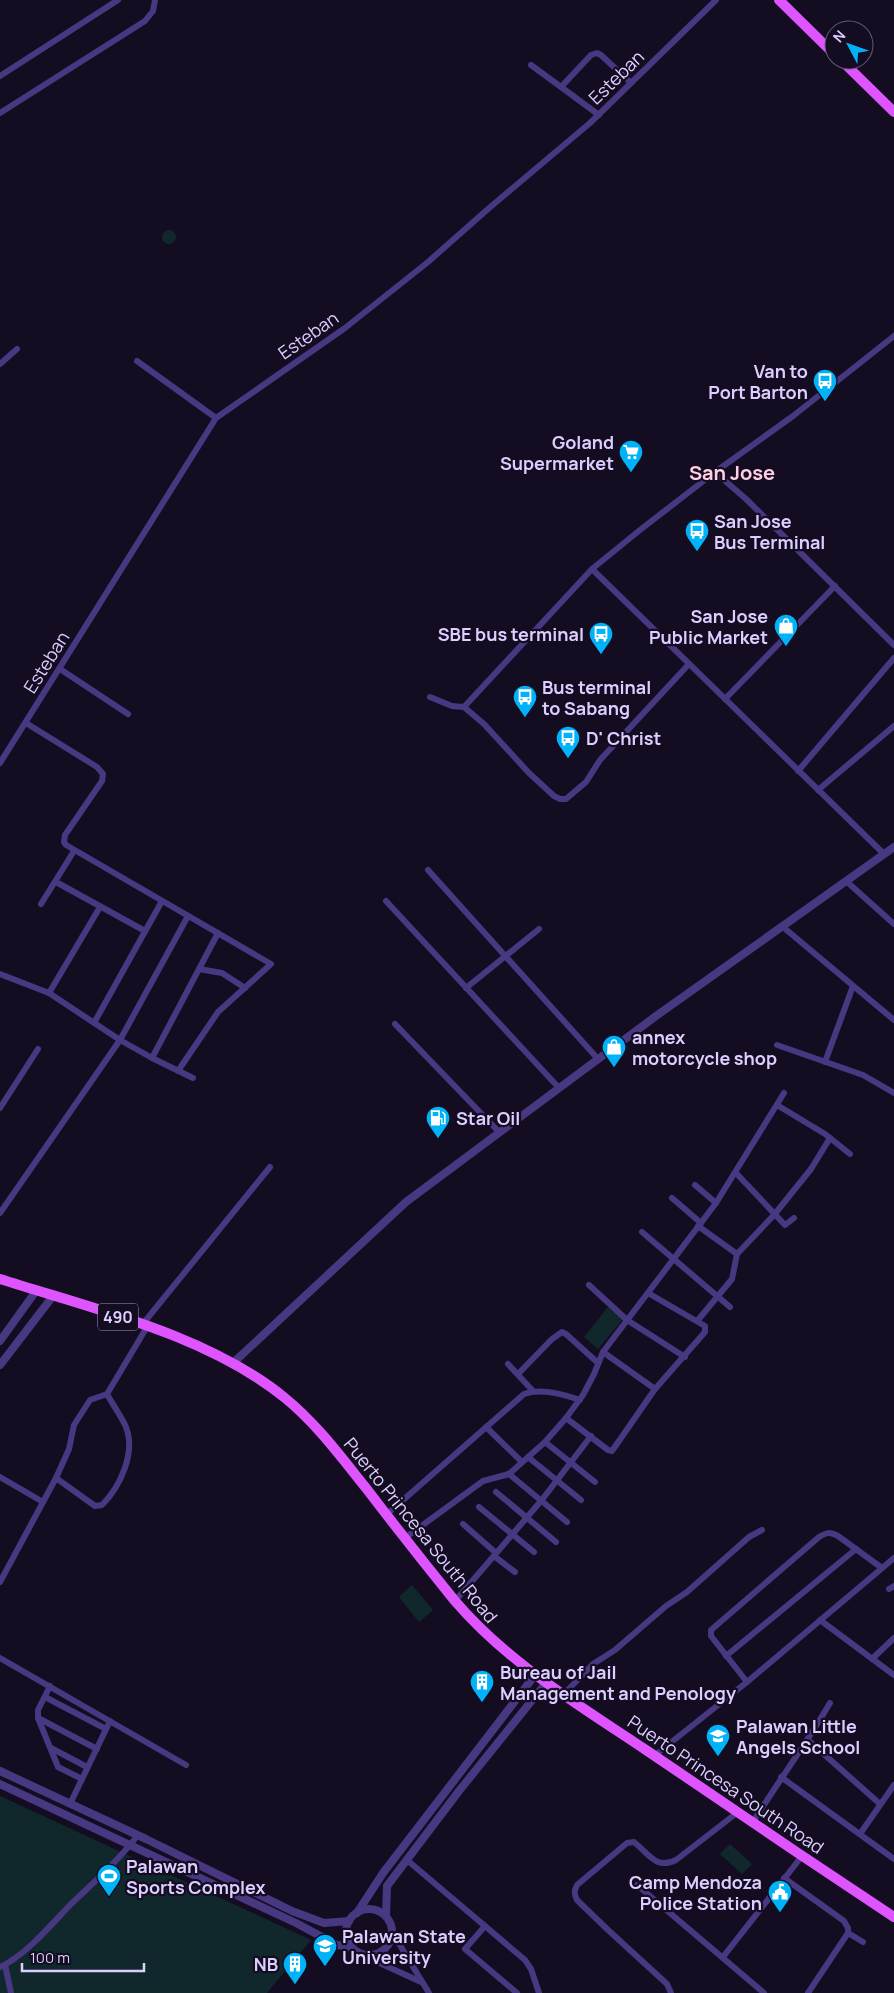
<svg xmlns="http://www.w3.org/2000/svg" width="894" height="1993" viewBox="0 0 894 1993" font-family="Manrope,sans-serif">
  <rect width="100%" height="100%" fill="#140d22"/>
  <g fill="#10282c">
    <circle cx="169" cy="237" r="7"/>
    <path d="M 608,1307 L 623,1319 L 598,1349 L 584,1337 Z"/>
    <path d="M 412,1585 L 433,1610 L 419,1622 L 399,1597 Z"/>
    <path d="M 0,1796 L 311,1940 L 267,1993 L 0,1993 Z"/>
    <path d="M 730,1844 L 752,1864 L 742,1874 L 720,1854 Z"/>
  </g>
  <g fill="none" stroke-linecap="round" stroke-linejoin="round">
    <g stroke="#483881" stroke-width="6">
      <path d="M 531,65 L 561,87"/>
      <path d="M 0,76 L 118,0"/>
      <path d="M 0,113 L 145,21 L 153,11 L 155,0"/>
      <path d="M 599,115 L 561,87 L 591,55 L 597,53 L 601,55 L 631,83"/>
      <path d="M 137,361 L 216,418"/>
      <path d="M 0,364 L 17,349"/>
      <path d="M 715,472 L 746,499 L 894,645"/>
      <path d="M 592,569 L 884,854"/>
      <path d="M 689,664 L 600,760 L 586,782 L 566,799 L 560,799 L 554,796 L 529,773 L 484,724 L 464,707 L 592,569 L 640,530 L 715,472 L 793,416 L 894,336"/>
      <path d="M 60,669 L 128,714"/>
      <path d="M 430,697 L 452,706 L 464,707"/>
      <path d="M 725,699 L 835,586"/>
      <path d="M 26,723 L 97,767 L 103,774 L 102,781 L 65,835 L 64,842 L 66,845 L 271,964 L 218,1012 L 178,1071"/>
      <path d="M 0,763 L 216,418 L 345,328 L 428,262 L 488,209 L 590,123 L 716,0"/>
      <path d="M 798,771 L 894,658"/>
      <path d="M 818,790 L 894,726"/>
      <path d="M 428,870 L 598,1059"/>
      <path d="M 846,881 L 894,924"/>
      <path d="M 56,882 L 145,931"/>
      <path d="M 386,901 L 559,1088"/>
      <path d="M 41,904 L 74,851"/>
      <path d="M 783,927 L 894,1020"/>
      <path d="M 199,969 L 222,973 L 245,988"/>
      <path d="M 0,974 L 49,993 L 120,1040 L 152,1058 L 193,1078"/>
      <path d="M 466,988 L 539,929"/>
      <path d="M 49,993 L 100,907"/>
      <path d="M 94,1023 L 162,901"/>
      <path d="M 395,1024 L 499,1132"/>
      <path d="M 777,1045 L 863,1075 L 894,1093"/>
      <path d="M 152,1058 L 218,933"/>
      <path d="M 825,1062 L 853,986"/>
      <path d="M 777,1105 L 825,1134 L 850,1154"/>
      <path d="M 0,1108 L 38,1049"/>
      <path d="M 736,1173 L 785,1225 L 794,1218"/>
      <path d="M 695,1185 L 716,1203"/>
      <path d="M 672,1198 L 701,1223"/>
      <path d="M 0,1213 L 120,1040 L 188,916"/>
      <path d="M 698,1226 L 737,1254"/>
      <path d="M 642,1232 L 730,1307"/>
      <path d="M 589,1285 L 627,1320 L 685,1357"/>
      <path d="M 698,1320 L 732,1279 L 737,1254 L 774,1215 L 811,1169 L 830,1138"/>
      <path d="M 142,1325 L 270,1167"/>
      <path d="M 603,1352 L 655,1389"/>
      <path d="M 508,1364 L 533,1391"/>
      <path d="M 518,1374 L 552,1339 L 562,1332 L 566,1334 L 598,1363"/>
      <path d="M 566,1418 L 608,1450 L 612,1451 L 655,1389 L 705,1332 L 705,1326 L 648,1293"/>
      <path d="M 486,1427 L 522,1462"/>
      <path d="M 545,1442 L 595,1482"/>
      <path d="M 528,1457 L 581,1500"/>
      <path d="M 509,1474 L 567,1522"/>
      <path d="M 0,1477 L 43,1502"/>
      <path d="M 56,1478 L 95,1506 L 102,1505 C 120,1487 136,1453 126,1427 C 121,1416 113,1405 107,1394 L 147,1327"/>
      <path d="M 496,1492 L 556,1542"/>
      <path d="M 479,1507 L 534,1552"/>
      <path d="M 386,1515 L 524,1394 C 540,1388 563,1394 580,1400"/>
      <path d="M 463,1524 L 496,1553"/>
      <path d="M 405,1538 L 483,1481 L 509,1474 L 545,1442 L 566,1418 L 583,1395 L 594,1374 L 603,1352 L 716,1203 L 784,1093"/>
      <path d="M 494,1556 L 515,1572"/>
      <path d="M 0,1582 L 56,1478 L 69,1449 L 74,1425 L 90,1400 L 107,1394"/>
      <path d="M 889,1589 L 894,1586"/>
      <path d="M 455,1601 L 541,1501 L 591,1436"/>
      <path d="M 820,1620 L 894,1675"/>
      <path d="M 726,1656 L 856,1549"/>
      <path d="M 0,1658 L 186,1765"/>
      <path d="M 872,1659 L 894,1638"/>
      <path d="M 747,1682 L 711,1636 L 711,1630 L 819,1537 C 827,1532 830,1532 838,1536 L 882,1568"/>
      <path d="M 50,1686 L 38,1710 L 38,1718 L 58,1767 L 82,1779"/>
      <path d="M 563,1695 L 593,1664 L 615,1650 L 666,1606 L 687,1592 L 749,1537 L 762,1530"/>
      <path d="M 45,1697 L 106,1729"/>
      <path d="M 38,1718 L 97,1749"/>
      <path d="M 808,1740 L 880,1804"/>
      <path d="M 51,1748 L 87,1767"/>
      <path d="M 654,1756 L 747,1682 L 894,1558"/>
      <path d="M 781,1777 L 894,1859"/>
      <path d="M 70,1804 L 110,1721"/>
      <path d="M 753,1822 C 778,1782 806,1744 830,1703"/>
      <path d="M 860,1834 L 894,1785"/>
      <path d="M 407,1860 L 525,1960 L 531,1969 L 539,1993"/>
      <path d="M 784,1878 L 844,1921 L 848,1928 L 848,1933 L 863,1942"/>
      <path d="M 637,1885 L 764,1993"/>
      <path d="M 485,1926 L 465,1949 L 517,1993"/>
      <path d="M 392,1932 L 429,1993"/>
      <path d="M 358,1953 L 421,1982"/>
      <path d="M 723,1957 L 802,1856"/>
      <path d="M 5,1965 L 11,1993"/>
      <path d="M 0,1967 C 25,1956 51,1925 70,1905 C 93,1883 118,1861 138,1835"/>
      <path d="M 671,1993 L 667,1984 L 607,1929 L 577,1900 C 574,1894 574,1891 577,1885 L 627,1843 L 634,1842 C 649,1854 656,1870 676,1860 L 738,1812"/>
      <path d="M 808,1993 L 848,1933"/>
    </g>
    <g stroke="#483881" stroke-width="8">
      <path d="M 0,1341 L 36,1291"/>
      <path d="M 233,1363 L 406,1202 L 656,1016 L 894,847"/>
      <path d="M 0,1365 L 53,1296"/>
      <path d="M 0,1771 L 146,1839 L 292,1911 L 324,1923 L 349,1921"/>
      <path d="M 0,1784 L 296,1923 L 337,1945 L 351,1947"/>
      <circle cx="369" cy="1932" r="23"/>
      <path d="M 357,1913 L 383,1873 L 535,1675"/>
      <path d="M 386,1916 L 387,1886 L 459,1791 L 546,1683"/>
    </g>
    <g stroke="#de55ff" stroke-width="10">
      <path d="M 779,0 L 834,54"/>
      <path d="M 841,60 L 894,112"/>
      <path d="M 0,1279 C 94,1309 208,1335 285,1398 C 316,1423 341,1457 366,1488 C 395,1526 425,1564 455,1601 C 508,1663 579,1705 646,1750 C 728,1806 811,1862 894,1917"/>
    </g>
  </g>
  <defs>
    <symbol id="bus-pin" viewBox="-11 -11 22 30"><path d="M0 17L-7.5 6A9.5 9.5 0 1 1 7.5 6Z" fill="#00b3f9" stroke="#140d22"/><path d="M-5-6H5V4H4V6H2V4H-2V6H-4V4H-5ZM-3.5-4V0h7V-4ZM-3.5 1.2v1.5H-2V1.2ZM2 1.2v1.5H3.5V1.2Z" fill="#fff"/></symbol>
    <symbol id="supermarket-pin" viewBox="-11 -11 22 30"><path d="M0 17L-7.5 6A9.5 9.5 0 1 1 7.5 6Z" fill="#00b3f9" stroke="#140d22"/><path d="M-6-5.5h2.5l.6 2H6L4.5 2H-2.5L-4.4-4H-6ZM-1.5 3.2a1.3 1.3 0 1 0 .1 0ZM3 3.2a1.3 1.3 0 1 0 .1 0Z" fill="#fff"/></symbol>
    <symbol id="shop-pin" viewBox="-11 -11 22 30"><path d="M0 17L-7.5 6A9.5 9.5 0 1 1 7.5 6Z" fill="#00b3f9" stroke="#140d22"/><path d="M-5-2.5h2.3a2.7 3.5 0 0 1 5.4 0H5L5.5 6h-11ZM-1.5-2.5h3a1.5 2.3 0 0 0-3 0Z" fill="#fff"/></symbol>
    <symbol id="fuel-pin" viewBox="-11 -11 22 30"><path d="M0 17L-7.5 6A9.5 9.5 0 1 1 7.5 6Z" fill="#00b3f9" stroke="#140d22"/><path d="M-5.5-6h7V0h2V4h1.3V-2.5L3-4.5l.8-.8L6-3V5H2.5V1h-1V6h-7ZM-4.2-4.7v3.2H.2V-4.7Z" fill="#fff"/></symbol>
    <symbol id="building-pin" viewBox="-11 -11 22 30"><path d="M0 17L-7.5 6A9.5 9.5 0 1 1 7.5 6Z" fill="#00b3f9" stroke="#140d22"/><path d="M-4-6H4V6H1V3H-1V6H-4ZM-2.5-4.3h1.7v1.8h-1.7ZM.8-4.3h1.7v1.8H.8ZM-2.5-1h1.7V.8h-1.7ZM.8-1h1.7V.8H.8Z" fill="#fff"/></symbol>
    <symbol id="school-pin" viewBox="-11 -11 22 30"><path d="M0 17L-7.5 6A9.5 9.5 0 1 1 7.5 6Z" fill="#00b3f9" stroke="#140d22"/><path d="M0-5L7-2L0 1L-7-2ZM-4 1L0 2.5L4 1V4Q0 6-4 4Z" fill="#fff"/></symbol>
    <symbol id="stadium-pin" viewBox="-11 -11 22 30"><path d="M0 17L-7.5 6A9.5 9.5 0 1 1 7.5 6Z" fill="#00b3f9" stroke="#140d22"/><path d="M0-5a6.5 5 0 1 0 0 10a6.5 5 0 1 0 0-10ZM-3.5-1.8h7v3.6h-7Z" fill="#fff"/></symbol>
    <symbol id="civic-pin" viewBox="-11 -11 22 30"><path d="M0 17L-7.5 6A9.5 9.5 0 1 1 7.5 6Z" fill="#00b3f9" stroke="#140d22"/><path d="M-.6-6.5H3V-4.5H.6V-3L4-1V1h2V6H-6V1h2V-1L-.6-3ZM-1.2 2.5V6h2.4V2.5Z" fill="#fff"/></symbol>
    <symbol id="university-pin" viewBox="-11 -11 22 30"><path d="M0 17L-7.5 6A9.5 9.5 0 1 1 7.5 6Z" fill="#00b3f9" stroke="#140d22"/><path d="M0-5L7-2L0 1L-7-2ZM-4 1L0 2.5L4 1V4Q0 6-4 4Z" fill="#fff"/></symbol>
  </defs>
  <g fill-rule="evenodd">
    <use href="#bus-pin" x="811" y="367" width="28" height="38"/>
    <use href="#supermarket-pin" x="617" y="438" width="28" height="38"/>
    <use href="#bus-pin" x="683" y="517" width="28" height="38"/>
    <use href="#shop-pin" x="772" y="612" width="28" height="38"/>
    <use href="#bus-pin" x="587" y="620" width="28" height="38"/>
    <use href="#bus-pin" x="511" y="683" width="28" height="38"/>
    <use href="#bus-pin" x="554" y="724" width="28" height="38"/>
    <use href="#shop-pin" x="600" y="1033" width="28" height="38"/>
    <use href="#fuel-pin" x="424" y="1104" width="28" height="38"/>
    <use href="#building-pin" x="468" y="1668" width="28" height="38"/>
    <use href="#school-pin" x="704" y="1722" width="28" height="38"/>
    <use href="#stadium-pin" x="95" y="1862" width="28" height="38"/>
    <use href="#civic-pin" x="766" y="1878" width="28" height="38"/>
    <use href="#university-pin" x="311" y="1932" width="28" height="38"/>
    <use href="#building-pin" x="281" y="1950" width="28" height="38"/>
  </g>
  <g text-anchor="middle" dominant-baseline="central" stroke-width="4.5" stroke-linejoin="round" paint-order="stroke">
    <rect fill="#140d22" stroke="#a094bd" stroke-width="1" x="98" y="1303.5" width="40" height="27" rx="4"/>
    <g font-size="16" font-weight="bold" fill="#dcceff">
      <text x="118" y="1317">490</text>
    </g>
    <g font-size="18" fill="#dcceff" stroke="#140d22">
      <text transform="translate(616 77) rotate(-44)">Esteban</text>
      <text transform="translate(308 335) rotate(-35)">Esteban</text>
      <text transform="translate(46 662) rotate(-58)">Esteban</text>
      <text transform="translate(421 1530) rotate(51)">Puerto Princesa South Road</text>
      <text transform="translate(726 1784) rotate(34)">Puerto Princesa South Road</text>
    </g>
    <g font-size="18" font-weight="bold" fill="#dcceff" stroke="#140d22" text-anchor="start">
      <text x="808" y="371" text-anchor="end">Van to<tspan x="808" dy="21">Port Barton</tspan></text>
      <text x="614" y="442" text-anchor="end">Goland<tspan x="614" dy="21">Supermarket</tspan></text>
      <text x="714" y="521">San Jose<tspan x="714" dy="21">Bus Terminal</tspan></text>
      <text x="768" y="616" text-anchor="end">San Jose<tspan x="768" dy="21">Public Market</tspan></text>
      <text x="584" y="634" text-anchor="end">SBE bus terminal</text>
      <text x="542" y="687">Bus terminal<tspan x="542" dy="21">to Sabang</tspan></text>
      <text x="586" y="738">D' Christ</text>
      <text x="632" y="1037">annex<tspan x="632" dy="21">motorcycle shop</tspan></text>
      <text x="456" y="1118">Star Oil</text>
      <text x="500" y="1672">Bureau of Jail<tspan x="500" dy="21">Management and Penology</tspan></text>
      <text x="736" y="1726">Palawan Little<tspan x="736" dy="21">Angels School</tspan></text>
      <text x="126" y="1866">Palawan<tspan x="126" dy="21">Sports Complex</tspan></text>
      <text x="762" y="1882" text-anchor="end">Camp Mendoza<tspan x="762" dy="21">Police Station</tspan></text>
      <text x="342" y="1936">Palawan State<tspan x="342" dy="21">University</tspan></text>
      <text x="278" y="1964" text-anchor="end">NB</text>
    </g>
    <g font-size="20" font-weight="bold" fill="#ffd0e5" stroke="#140d22">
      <text x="732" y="472">San Jose</text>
    </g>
  </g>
  <g transform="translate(849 45) rotate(311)"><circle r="24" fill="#140d22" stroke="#645a7a"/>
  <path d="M0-4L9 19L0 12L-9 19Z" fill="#00b3f9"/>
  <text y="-8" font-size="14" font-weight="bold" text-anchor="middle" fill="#dcceff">N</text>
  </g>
  <path d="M22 1963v8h122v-8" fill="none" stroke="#dcceff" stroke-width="2.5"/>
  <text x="30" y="1963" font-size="15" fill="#dcceff" stroke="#140d22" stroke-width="4" paint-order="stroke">100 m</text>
</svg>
